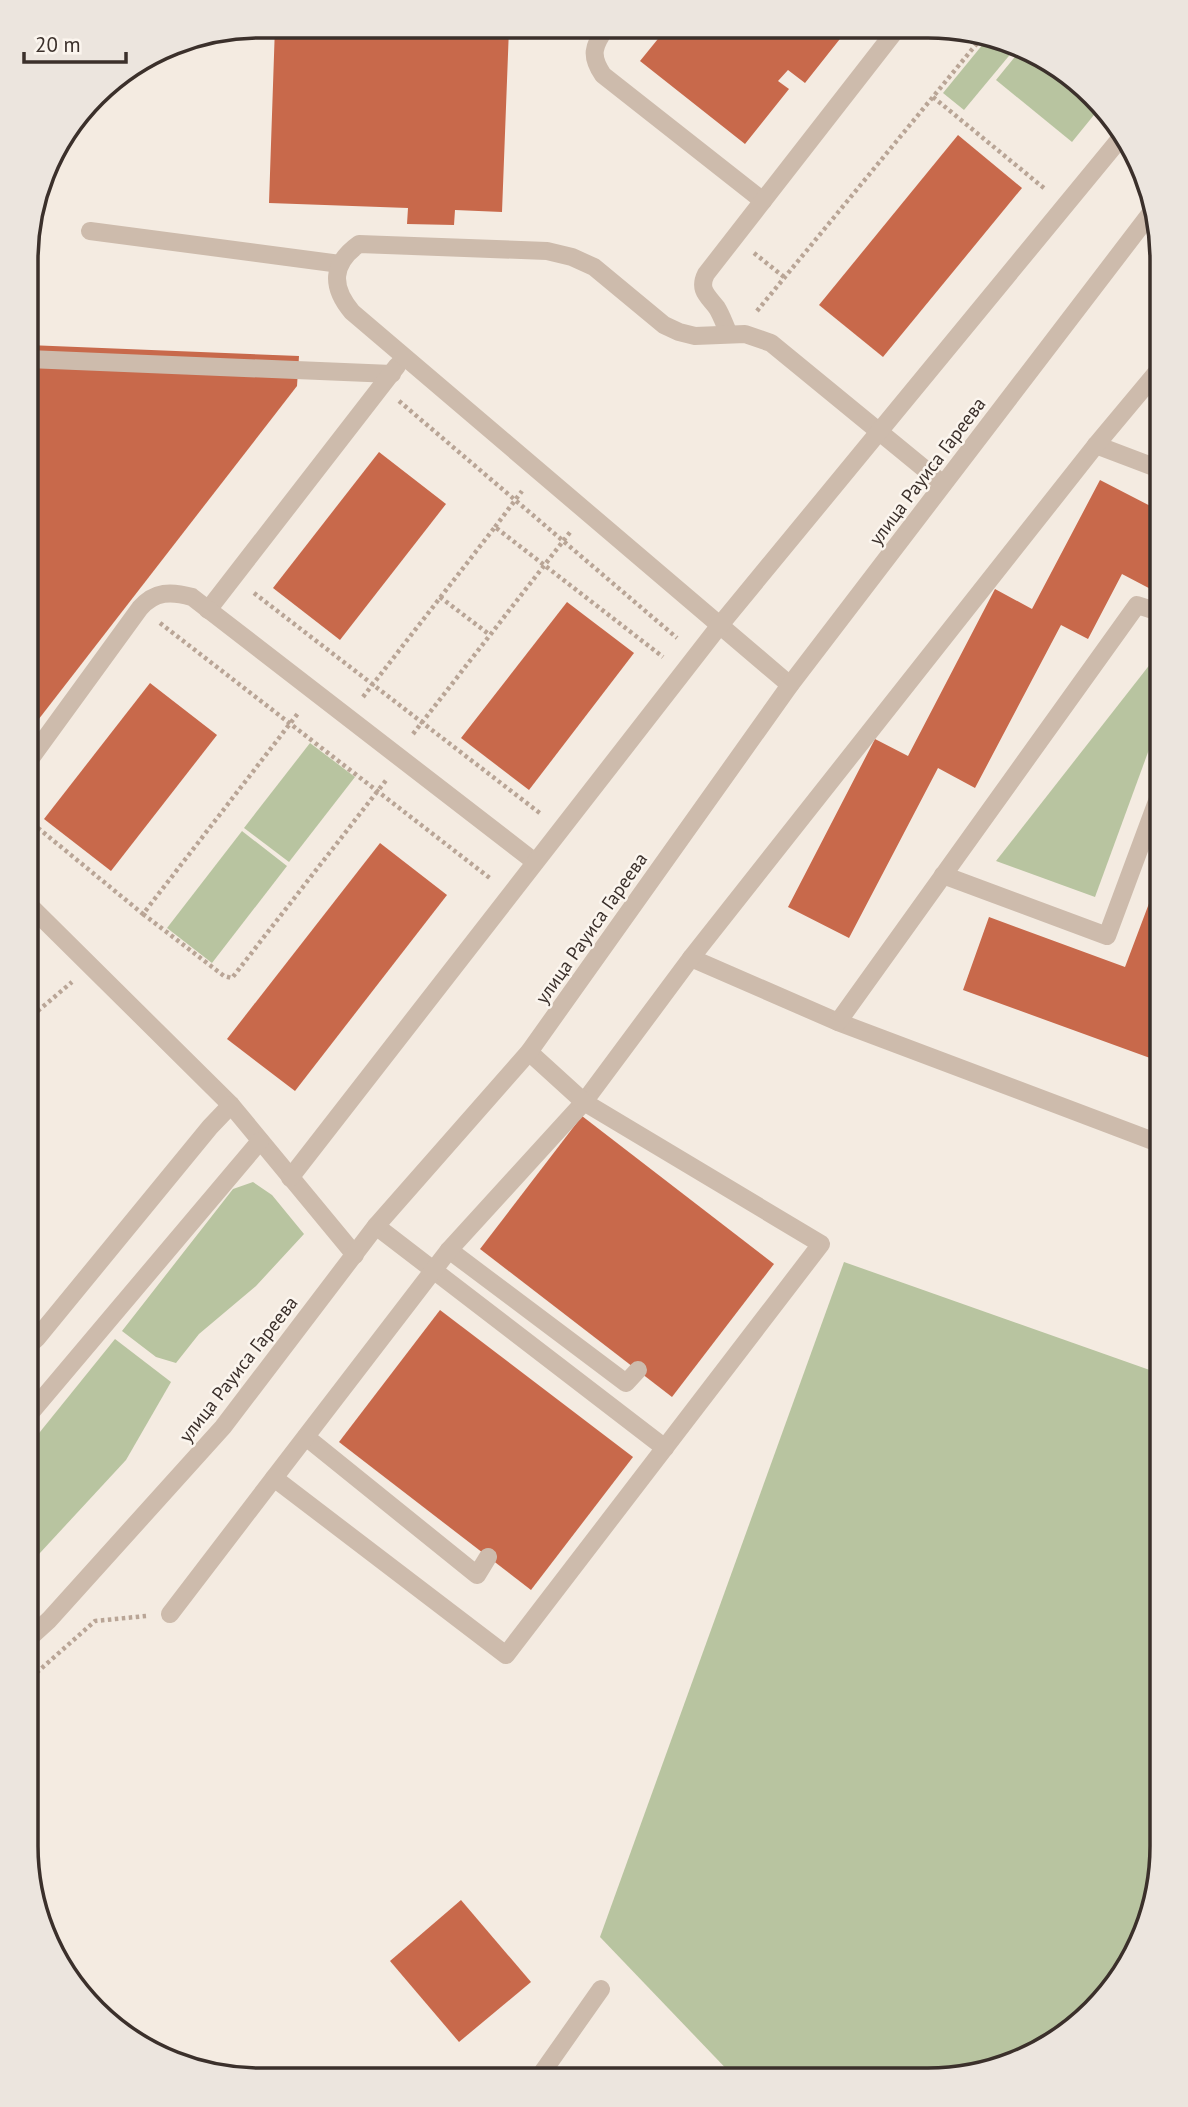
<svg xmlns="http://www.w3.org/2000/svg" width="1188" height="2107" viewBox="0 0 1188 2107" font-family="'PT Sans',sans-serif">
  <rect width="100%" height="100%" fill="#f4ebe1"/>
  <g fill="#b8c4a0">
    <path d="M 988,38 L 1013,51 L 964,110 L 943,93 Z"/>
    <path d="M 1018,53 L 1045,66 L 1098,110 L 1072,142 L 996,80 Z"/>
    <path d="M 1162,649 L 1162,714 L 1095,897 L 996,861 Z"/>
    <path d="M 310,743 L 355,777 L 289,862 L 244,828 Z"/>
    <path d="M 242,831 L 287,866 L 212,963 L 167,928 Z"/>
    <path d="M 253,1182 L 272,1195 L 304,1234 L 256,1286 L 199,1334 L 176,1363 L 156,1357 L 122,1331 L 233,1189 Z"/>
    <path d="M 844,1262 L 1161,1374 L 1161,1862 L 1149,1922 L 1114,1989 L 1070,2033 L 1003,2068 L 927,2081 L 737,2080 L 600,1937 Z"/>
    <path d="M 115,1339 L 171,1382 L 126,1460 L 27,1567 L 27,1448 Z"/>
  </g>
  <g fill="#c8694b">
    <path d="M 275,26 L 509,28 L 502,212 L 455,210 L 454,225 L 407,224 L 408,208 L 269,203 Z"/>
    <path d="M 666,29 L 847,30 L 805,83 L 788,70 L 778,81 L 789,89 L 745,144 L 640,61 Z"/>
    <path d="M 958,135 L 1022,188 L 883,357 L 819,305 Z"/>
    <path d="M 28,345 L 299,356 L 297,386 L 28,733 Z"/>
    <path d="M 379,452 L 446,504 L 340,640 L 273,588 Z"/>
    <path d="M 1100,480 L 1162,512 L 1162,595 L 1122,574 L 1088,639 L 1061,625 L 975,788 L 938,768 L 849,938 L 788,907 L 875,739 L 908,756 L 995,589 L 1032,609 Z"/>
    <path d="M 567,602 L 634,653 L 529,790 L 461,738 Z"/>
    <path d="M 150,683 L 217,735 L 111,871 L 44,819 Z"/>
    <path d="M 380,843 L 447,895 L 295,1091 L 227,1039 Z"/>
    <path d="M 1162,869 L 1161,1062 L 963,990 L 989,917 L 1125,967 Z"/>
    <path d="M 582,1116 L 774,1264 L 672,1397 L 480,1249 Z"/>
    <path d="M 440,1310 L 633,1457 L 531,1590 L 339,1442 Z"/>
    <path d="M 461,1900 L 531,1982 L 459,2042 L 390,1961 Z"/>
  </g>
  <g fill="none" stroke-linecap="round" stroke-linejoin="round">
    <g stroke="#b9a596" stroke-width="4.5" stroke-dasharray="3.5 3.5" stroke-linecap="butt">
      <path d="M 933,97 L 1045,189"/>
      <path d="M 754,253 L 784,277"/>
      <path d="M 757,311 L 983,36"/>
      <path d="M 399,401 L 677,638"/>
      <path d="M 495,527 L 522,491"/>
      <path d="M 254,593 L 541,814"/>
      <path d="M 440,597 L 490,635"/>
      <path d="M 160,623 L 491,879"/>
      <path d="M 363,697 L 495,527 L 663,657"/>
      <path d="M 413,734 L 571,531"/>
      <path d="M 27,819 L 143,914 L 299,712"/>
      <path d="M 143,914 L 224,976 L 232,978 L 387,779"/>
      <path d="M 27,1020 L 72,982"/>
      <path d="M 26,1682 L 95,1621 L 146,1616"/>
    </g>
    <g stroke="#cdbbac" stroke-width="18">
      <path d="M 606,28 C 593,46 590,56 603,75 L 763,201"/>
      <path d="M 90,231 L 340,264"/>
      <path d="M 729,334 C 725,326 722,316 717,308 C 708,296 698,290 706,274 L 896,30"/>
      <path d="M 28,359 L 392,374"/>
      <path d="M 1096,445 L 1162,470"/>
      <path d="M 208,610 L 397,366"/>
      <path d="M 790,685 L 352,312 C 331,287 331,264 359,244 L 547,251 L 572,257 L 594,267 L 664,325 L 679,332 L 695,336 L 745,334 L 771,343 L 943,484"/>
      <path d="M 28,762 L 140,608 C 155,591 171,591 192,597 L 535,862"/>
      <path d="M 943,875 L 1107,936 L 1162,788"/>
      <path d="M 27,903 L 231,1105 L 355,1255"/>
      <path d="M 691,958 L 838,1022 L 1161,1144"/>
      <path d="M 838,1022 L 1137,605 L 1162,613"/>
      <path d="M 290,1178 L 720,625 L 1119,140"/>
      <path d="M 376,1226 L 665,1448"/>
      <path d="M 449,1250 L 626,1383 L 638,1370"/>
      <path d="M 27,1347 L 37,1338 L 210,1127 L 231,1105"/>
      <path d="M 27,1417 L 260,1141"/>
      <path d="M 306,1437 L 477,1575 L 488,1557"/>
      <path d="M 274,1478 L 449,1250 L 584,1102 L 691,958 L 1096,445 L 1162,366"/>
      <path d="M 170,1614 L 274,1478 L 506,1655 L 821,1244 L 584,1102 L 529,1052"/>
      <path d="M 27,1640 L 49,1620 L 223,1427 L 376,1226 L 529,1052 L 790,685 L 1153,210"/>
      <path d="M 537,2080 L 601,1989"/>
    </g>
  </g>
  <g text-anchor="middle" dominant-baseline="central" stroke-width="5" stroke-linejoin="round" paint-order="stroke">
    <g font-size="19" fill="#3b302b" stroke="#fbf5ee">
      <text transform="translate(927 471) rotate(-53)">улица Рауиса Гареева</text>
      <text transform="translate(591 928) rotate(-55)">улица Рауиса Гареева</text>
      <text transform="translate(238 1369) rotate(-52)">улица Рауиса Гареева</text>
    </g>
  </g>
  <path d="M0 0H1188V2107H0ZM260 38H928A222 222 0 0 1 1150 260V1846A222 222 0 0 1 928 2068H260A222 222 0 0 1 38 1846V260A222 222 0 0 1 260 38Z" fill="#ece5de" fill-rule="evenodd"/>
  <path fill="none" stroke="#3b302b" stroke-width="3.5" d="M260 38H928A222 222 0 0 1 1150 260V1846A222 222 0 0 1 928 2068H260A222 222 0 0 1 38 1846V260A222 222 0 0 1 260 38Z"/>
  <path d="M24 52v10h102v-10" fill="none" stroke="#3b302b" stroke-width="3.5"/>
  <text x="35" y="52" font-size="21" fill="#3b302b" stroke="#fbf5ee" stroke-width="5" paint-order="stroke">20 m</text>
</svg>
